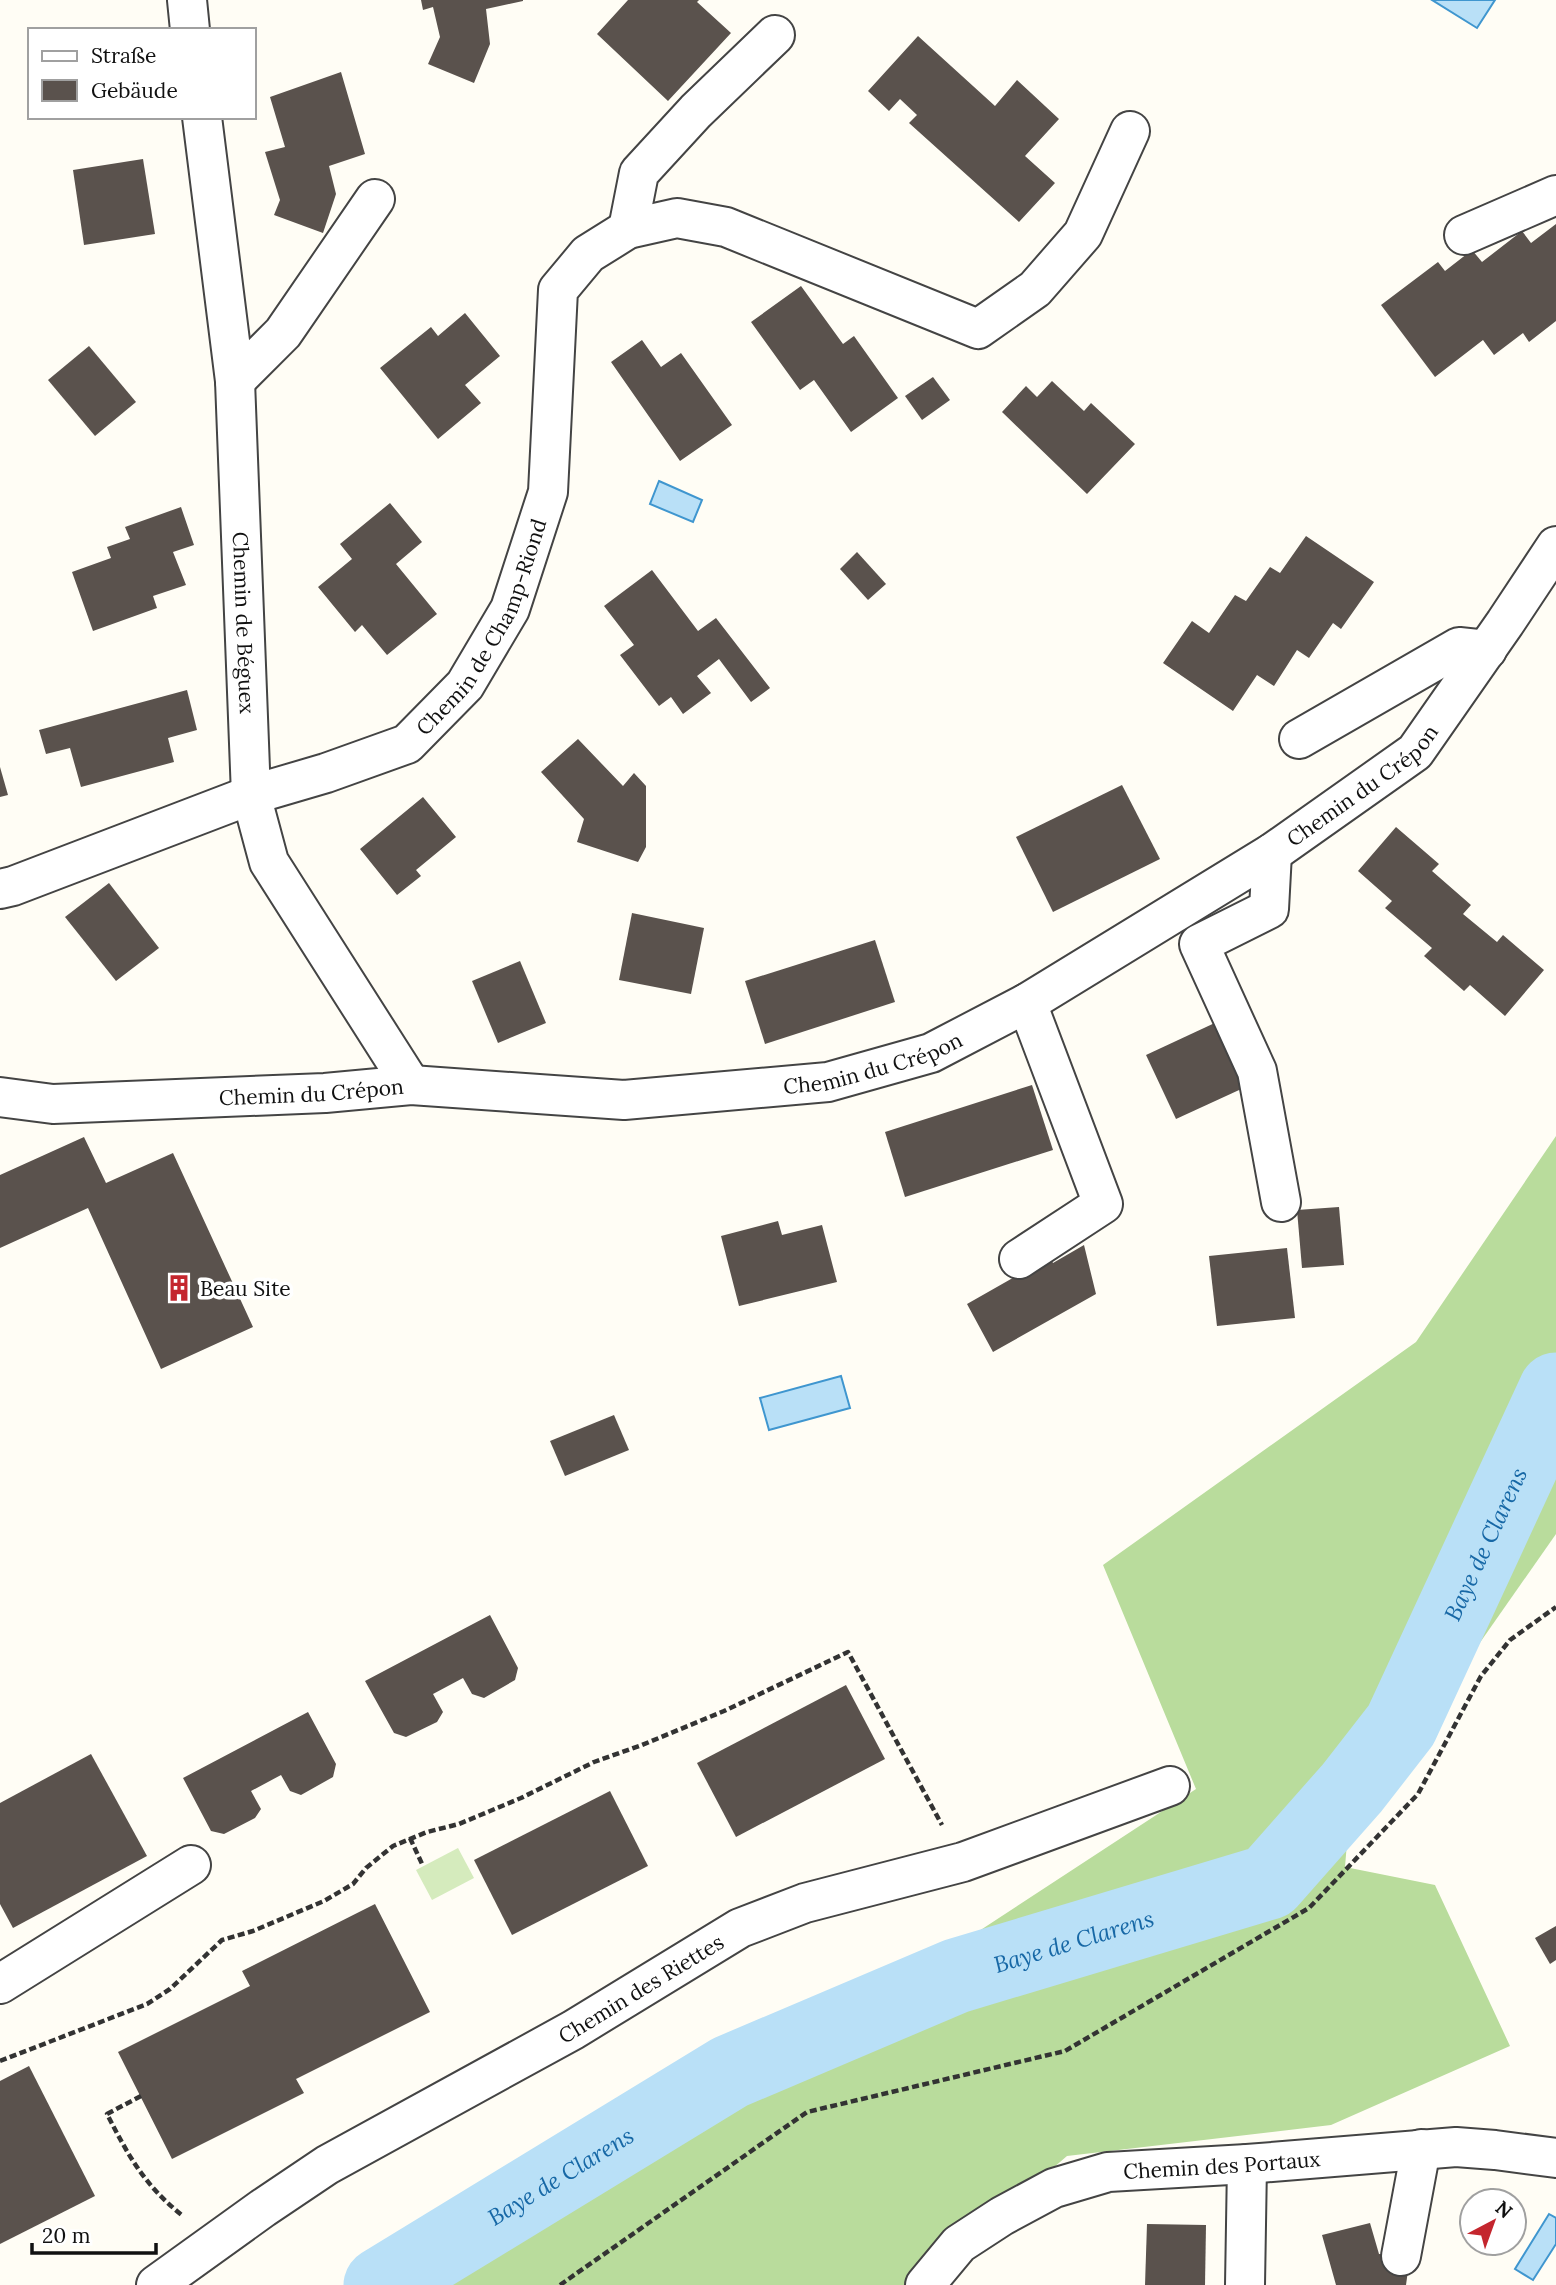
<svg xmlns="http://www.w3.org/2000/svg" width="1556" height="2285" viewBox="0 0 1556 2285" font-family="Lora,serif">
  <rect width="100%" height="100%" fill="#fffdf5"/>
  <path fill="#d5ebbd" d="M 458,1848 L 474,1878 L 432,1900 L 416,1870 Z"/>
  <g fill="#b9dc9c">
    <path d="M 1556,1136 L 1556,1362 L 1503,1442 L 1355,1746 L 1345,1867 L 1435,1885 L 1510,2046 L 1331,2125 L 1067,2156 L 917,2285 L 408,2285 L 457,2222 L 701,2113 L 1196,1789 L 1103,1565 L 1416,1342 Z"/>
    <path d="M 1556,1456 L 1556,1534 L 1451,1684 L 1523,1500 Z"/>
  </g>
  <g fill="#b9e0f7" stroke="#3f96cf" stroke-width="2">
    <path d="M 1432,0 L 1495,0 L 1477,28 Z"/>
    <path d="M 659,481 L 702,500 L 693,522 L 650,504 Z"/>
    <path d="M 841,1376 L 850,1408 L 769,1430 L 760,1398 Z"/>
    <path d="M 1549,2214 L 1556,2218 L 1556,2244 L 1533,2280 L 1515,2269 Z"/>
  </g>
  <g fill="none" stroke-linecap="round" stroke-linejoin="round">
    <path stroke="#b9e0f7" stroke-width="75" id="s1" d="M 381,2285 L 730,2072 L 956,1976 L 1269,1882 L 1352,1788 L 1401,1725 L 1556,1390"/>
  </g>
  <g fill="#5a524d">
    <path d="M 421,0 L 523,0 L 523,1 L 486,9 L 490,44 L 474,83 L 428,64 L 440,37 L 433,7 L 423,10 Z"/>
    <path d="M 628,0 L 699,0 L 697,2 L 731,33 L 668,101 L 597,34 Z"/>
    <path d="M 918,36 L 995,106 L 1017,80 L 1059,119 L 1025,156 L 1055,183 L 1019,222 L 909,123 L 917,115 L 900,99 L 889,111 L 868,91 Z"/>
    <path d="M 341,72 L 365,154 L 329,166 L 336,194 L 323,233 L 274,215 L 280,200 L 265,152 L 285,147 L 270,97 Z"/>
    <path d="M 143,159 L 155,234 L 84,245 L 73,170 Z"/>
    <path d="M 1556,224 L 1556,321 L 1529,342 L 1523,333 L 1494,355 L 1483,340 L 1435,377 L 1381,305 L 1438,262 L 1445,271 L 1472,250 L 1482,262 L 1522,231 L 1531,243 Z"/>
    <path d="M 801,286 L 843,344 L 854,336 L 898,398 L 851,432 L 814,380 L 800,390 L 751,322 Z"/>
    <path d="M 465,313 L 500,356 L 465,385 L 481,403 L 438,439 L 380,368 L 431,327 L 438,336 Z"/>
    <path d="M 642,340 L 661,367 L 681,353 L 732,425 L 680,461 L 611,362 Z"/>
    <path d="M 89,346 L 136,402 L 95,436 L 48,380 Z"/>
    <path d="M 933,377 L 950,400 L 922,420 L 905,396 Z"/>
    <path d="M 1052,381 L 1084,411 L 1091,403 L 1135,444 L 1087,494 L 1002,412 L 1026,386 L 1037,397 Z"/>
    <path d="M 390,503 L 422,542 L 396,564 L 437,614 L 387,655 L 362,625 L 355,632 L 318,587 L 352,559 L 340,544 Z"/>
    <path d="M 181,507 L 194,545 L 173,552 L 186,585 L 153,596 L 157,608 L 93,631 L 72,572 L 111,558 L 107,547 L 130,539 L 125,527 Z"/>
    <path d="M 1306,536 L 1374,582 L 1341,629 L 1333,623 L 1309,658 L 1297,650 L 1274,686 L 1257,675 L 1233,711 L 1163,663 L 1192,621 L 1209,633 L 1235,595 L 1246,601 L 1270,567 L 1280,573 Z"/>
    <path d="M 857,552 L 886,584 L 868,600 L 840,569 Z"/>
    <path d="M 652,570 L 698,631 L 716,618 L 770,688 L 751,702 L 719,659 L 697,676 L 711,693 L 683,714 L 671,697 L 659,706 L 620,655 L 634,645 L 604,606 Z"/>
    <path d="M 187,690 L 197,730 L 168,738 L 174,762 L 81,787 L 70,748 L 46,754 L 39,730 Z"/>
    <path d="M 578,739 L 623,786 L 634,773 L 646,786 L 646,847 L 638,862 L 577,842 L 584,819 L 541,772 Z"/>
    <path d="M 0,767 L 8,795 L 0,797 Z"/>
    <path d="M 1122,785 L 1160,859 L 1053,912 L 1016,837 Z"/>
    <path d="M 423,797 L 456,837 L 416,870 L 421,876 L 397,895 L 360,849 Z"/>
    <path d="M 1396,827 L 1439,864 L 1432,871 L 1471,905 L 1463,914 L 1497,942 L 1503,935 L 1544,970 L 1505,1016 L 1470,985 L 1464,991 L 1424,956 L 1432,948 L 1385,908 L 1392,901 L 1358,871 Z"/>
    <path d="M 109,883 L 159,948 L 116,981 L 65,917 Z"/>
    <path d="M 632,913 L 704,928 L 691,994 L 619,980 Z"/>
    <path d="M 875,940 L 895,1002 L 765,1044 L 745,981 Z"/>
    <path d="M 520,961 L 546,1023 L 498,1043 L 472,981 Z"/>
    <path d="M 1219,1021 L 1250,1085 L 1176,1119 L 1146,1055 Z"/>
    <path d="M 1032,1085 L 1053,1150 L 905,1197 L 885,1132 Z"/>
    <path d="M 84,1137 L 106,1183 L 173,1153 L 253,1327 L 161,1369 L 88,1208 L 0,1248 L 0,1175 Z"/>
    <path d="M 1339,1207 L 1344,1265 L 1302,1268 L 1297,1210 Z"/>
    <path d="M 778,1221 L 782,1235 L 822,1225 L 837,1282 L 739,1306 L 721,1236 Z"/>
    <path d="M 1084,1245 L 1096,1294 L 993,1352 L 967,1304 L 1050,1257 L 1053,1263 Z"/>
    <path d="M 1287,1248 L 1295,1318 L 1217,1326 L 1209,1256 Z"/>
    <path d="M 614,1415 L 629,1450 L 565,1476 L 550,1441 Z"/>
    <path d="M 490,1615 L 518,1668 L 515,1680 L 484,1698 L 472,1694 L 463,1678 L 433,1694 L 443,1712 L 437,1722 L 406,1737 L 394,1733 L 365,1681 Z"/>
    <path d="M 846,1685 L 885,1759 L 736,1837 L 697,1763 Z"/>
    <path d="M 308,1712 L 336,1764 L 333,1777 L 301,1795 L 290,1791 L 281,1775 L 251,1791 L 261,1809 L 255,1818 L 224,1834 L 211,1831 L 183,1778 Z"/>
    <path d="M 91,1754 L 147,1856 L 13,1928 L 0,1904 L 0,1803 Z"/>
    <path d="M 610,1791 L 648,1866 L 512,1935 L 474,1860 Z"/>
    <path d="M 375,1904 L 430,2012 L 296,2079 L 304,2093 L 172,2159 L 118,2052 L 250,1986 L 242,1971 Z"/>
    <path d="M 1556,1926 L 1556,1960 L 1550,1964 L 1535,1938 Z"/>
    <path d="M 29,2066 L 95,2196 L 0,2244 L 0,2081 Z"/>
    <path d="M 1370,2223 L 1379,2254 L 1410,2256 L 1406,2285 L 1336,2285 L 1322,2235 Z"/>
    <path d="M 1147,2224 L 1206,2225 L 1205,2285 L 1145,2285 Z"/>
  </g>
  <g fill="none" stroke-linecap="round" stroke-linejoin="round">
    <defs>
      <g id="minor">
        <path d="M 187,0 L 190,30"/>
        <path id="s2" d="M 202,117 L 235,381 L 251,795 L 269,862 L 411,1085"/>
        <path d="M 628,229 L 639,173 L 696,111 L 775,35"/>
        <path d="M 1464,235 L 1556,195"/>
        <path d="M 235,381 L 283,333 L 375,199"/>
        <path d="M 1299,739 L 1459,647 L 1487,650"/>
        <path d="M 1272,853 L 1269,909 L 1199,944 L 1257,1071 L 1281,1202"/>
        <path id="s3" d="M 0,889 L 13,886 L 251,795 L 326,773 L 407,744 L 465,685 L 510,609 L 548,492 L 558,290 L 588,254 L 628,229 L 677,218 L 726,227 L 978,329 L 1035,289 L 1083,234 L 1130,131"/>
        <path id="s4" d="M 0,1097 L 53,1104 L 325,1093 L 411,1085 L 624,1100 L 828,1082 L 931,1053 L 1027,1003 L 1272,853 L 1415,752 L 1505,623 L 1556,546"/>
        <path d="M 1019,1259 L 1103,1204 L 1027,1003"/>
        <path d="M 0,1984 L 191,1865"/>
        <path d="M 1401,2256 L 1421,2149"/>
        <path id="s5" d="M 156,2285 L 263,2208 L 327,2165 L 573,2030 L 740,1928 L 805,1903 L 963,1862 L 1170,1786"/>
        <path id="s6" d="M 925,2285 L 959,2244 L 1002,2216 L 1054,2188 L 1108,2172 L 1247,2164 L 1456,2147 L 1495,2150 L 1556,2158"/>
        <path d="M 1245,2285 L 1247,2164"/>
      </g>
    </defs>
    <use href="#minor" stroke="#444" stroke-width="42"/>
    <g stroke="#333" stroke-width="4.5" stroke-dasharray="7 3.5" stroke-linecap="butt">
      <path d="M 410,1838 L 423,1866"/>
      <path d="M 0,2061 L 147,2004 L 170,1989 L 222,1940 L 253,1931 L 324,1901 L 353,1884 L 366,1868 L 393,1846 L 427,1832 L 459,1824 L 521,1798 L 594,1762 L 642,1745 L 724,1711 L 848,1652 L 942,1825"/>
      <path d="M 141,2096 L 107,2114 C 129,2157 145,2186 183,2216"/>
      <path d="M 560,2285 L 807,2112 L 1065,2051 L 1309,1908 L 1418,1794 L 1481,1676 L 1510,1640 L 1556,1607"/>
    </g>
    <use href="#minor" stroke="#fff" stroke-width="38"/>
  </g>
  <defs>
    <symbol id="building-bare" viewBox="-9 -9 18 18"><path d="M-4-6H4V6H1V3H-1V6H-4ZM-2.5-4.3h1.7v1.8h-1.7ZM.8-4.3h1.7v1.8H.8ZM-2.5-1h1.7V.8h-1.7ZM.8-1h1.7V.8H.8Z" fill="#c4262e" stroke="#fff" stroke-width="2.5" paint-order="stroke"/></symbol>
  </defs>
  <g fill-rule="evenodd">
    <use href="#building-bare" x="160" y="1269" width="38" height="38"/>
  </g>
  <g text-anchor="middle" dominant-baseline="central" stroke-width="7" stroke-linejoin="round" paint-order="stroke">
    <g font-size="21" fill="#111" stroke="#fff">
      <text stroke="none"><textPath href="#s2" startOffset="508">Chemin de Béguex</textPath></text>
      <text stroke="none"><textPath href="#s3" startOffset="574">Chemin de Champ-Riond</textPath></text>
      <text stroke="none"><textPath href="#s4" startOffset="1446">Chemin du Crépon</textPath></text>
      <text stroke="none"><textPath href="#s4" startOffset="878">Chemin du Crépon</textPath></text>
      <text stroke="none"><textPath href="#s4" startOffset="312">Chemin du Crépon</textPath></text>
      <text stroke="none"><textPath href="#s5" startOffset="569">Chemin des Riettes</textPath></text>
      <text stroke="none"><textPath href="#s6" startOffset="334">Chemin des Portaux</textPath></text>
    </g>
    <g font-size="21" fill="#111" stroke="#fff" text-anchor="start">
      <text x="200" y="1288">Beau Site</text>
    </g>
    <g font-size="23" font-style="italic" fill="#1768a6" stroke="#fff">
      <text stroke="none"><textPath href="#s1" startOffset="1386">Baye de Clarens</textPath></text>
      <text stroke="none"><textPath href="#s1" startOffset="777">Baye de Clarens</textPath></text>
      <text stroke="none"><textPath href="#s1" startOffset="210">Baye de Clarens</textPath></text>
    </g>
  </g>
  <rect x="28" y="28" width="228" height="91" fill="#ffffff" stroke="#a0a0a0" stroke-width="2"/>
  <rect x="42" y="51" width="35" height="10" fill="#ffffff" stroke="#a0a0a0" stroke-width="2"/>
  <text x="91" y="63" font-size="21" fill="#111111">Straße</text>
  <rect x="42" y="80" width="35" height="21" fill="#5a524d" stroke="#a0a0a0" stroke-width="2"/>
  <text x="91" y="98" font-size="21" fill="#111111">Gebäude</text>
  <g transform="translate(1493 2222) rotate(41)"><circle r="33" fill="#ffffff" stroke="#a0a0a0" stroke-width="2"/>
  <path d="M0-5L12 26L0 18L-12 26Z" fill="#c4262e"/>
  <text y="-10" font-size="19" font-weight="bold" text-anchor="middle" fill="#111111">N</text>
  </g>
  <path d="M32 2243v10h124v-10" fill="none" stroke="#111111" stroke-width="3.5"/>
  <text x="42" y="2243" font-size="21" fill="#111111" stroke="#ffffff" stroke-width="5" paint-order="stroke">20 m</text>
</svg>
